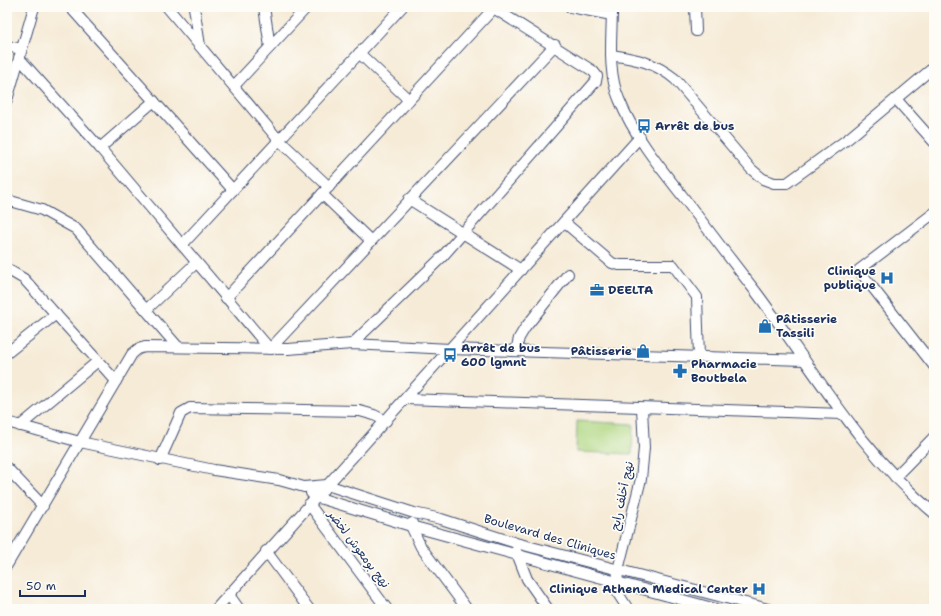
<svg xmlns="http://www.w3.org/2000/svg" width="941" height="616" viewBox="0 0 941 616" font-family="'Shantell Sans','Playpen Sans Arabic',sans-serif">
  <rect width="100%" height="100%" fill="#fdfcf7"/>
  <filter id="ink" filterUnits="userSpaceOnUse"><feTurbulence type="fractalNoise" baseFrequency=".025" numOctaves="2"/><feDisplacementMap in="SourceGraphic" scale="8" xChannelSelector="R" yChannelSelector="G"/><feConvolveMatrix kernelMatrix="1 2 1 2 8 2 1 2 1" color-interpolation-filters="sRGB"/></filter>
  <filter id="wash" filterUnits="userSpaceOnUse"><feTurbulence type="fractalNoise" baseFrequency=".012" numOctaves="4" result="noise"/><feDisplacementMap in="SourceGraphic" scale="16" xChannelSelector="R" yChannelSelector="G"/><feGaussianBlur stdDeviation="0.9" result="paint"/><feColorMatrix in="noise" values="0 0 0 0 0 0 0 0 0 0 0 0 0 0 0 0 0 1.4 0 .05"/><feComposite in="paint" operator="in"/></filter>
  <g filter="url(#wash)">
    <rect width="100%" height="100%" fill="#f6ebd7"/>
    <path fill="#aed680" stroke="#64826f" d="M 577,421 L 633,424 L 632,454 L 576,452 Z"/>
  </g>
  <g filter="url(#ink)">
    <g fill="none" stroke-linecap="round" stroke-linejoin="round">
      <defs>
        <g id="minor">
          <path d="M 70,7 L 233,190"/>
          <path d="M 167,7 L 277,138 L 329,187"/>
          <path d="M 194,7 L 200,46"/>
          <path d="M 264,7 L 270,47"/>
          <path d="M 570,7 L 612,15"/>
          <path d="M 612,7 C 612,37 607,71 619,99 C 633,134 658,165 681,194 C 706,227 731,260 756,292 C 813,368 860,452 934,513"/>
          <path d="M 695,7 L 696,31"/>
          <path d="M 7,46 L 22,49"/>
          <path d="M 359,53 L 409,100"/>
          <path d="M 611,55 C 637,59 654,62 675,79 L 751,169 L 763,179 L 774,183 L 787,183 L 849,138 L 934,67"/>
          <path d="M 19,58 L 100,148 L 270,349 L 555,45"/>
          <path d="M 234,86 L 307,7"/>
          <path d="M 896,99 L 934,142"/>
          <path d="M 7,100 L 34,7"/>
          <path d="M 100,148 L 154,101"/>
          <path d="M 322,194 L 371,241"/>
          <path d="M 409,199 L 521,270"/>
          <path d="M 7,200 L 42,210 L 76,229 L 178,347"/>
          <path d="M 934,213 L 859,270 L 934,366"/>
          <path d="M 564,222 L 612,263 L 619,265 L 673,265 L 697,297 L 699,357"/>
          <path d="M 182,245 L 402,7"/>
          <path d="M 7,269 L 24,279 L 116,381"/>
          <path d="M 226,298 L 494,8"/>
          <path d="M 146,310 L 196,263"/>
          <path d="M 352,344 L 442,257 L 596,81 L 597,76 L 593,71 L 492,7"/>
          <path d="M 516,351 L 519,338 L 525,328 L 568,274"/>
          <path d="M 7,353 L 56,314"/>
          <path d="M 406,399 L 842,414"/>
          <path d="M 7,422 L 80,442 L 214,470 L 279,480 L 304,487 L 327,485 L 414,513 L 441,519 L 516,543 L 768,609"/>
          <path d="M 20,426 L 98,361"/>
          <path d="M 160,460 L 181,413 L 190,408 L 360,411 L 374,415 L 386,421"/>
          <path d="M 7,468 L 43,506"/>
          <path d="M 895,477 L 934,437"/>
          <path d="M 311,493 L 316,497 L 411,526 L 716,609"/>
          <path d="M 309,504 L 387,609"/>
          <path d="M 412,523 L 411,526 L 421,547 L 467,609"/>
          <path d="M 266,551 L 309,609"/>
          <path d="M 516,551 L 527,579 L 548,609"/>
          <path d="M 7,565 L 132,354 L 138,349 L 145,347 L 288,349 L 352,344 L 450,349 L 804,360"/>
          <path d="M 229,595 L 239,609"/>
          <path d="M 216,609 L 640,137"/>
          <path d="M 628,609 L 617,592 L 618,570 L 641,479 L 644,448 L 642,408"/>
        </g>
      </defs>
      <use href="#minor" stroke="#3c4b70" stroke-width="12"/>
      <use href="#minor" stroke="#fff" stroke-width="10"/>
    </g>
  </g>
  <defs>
    <symbol id="bus-bare" viewBox="-9 -9 18 18"><path d="M-5-6H5V4H4V6H2V4H-2V6H-4V4H-5ZM-3.5-4V0h7V-4ZM-3.5 1.2v1.5H-2V1.2ZM2 1.2v1.5H3.5V1.2Z" fill="#1f6fb2" stroke="#fdfcf7" stroke-width="2.5" paint-order="stroke"/></symbol>
    <symbol id="hospital-bare" viewBox="-9 -9 18 18"><path d="M-5-5h3v3.5h4V-5h3V5h-3V1.5h-4V5h-3Z" fill="#1f6fb2" stroke="#fdfcf7" stroke-width="2.5" paint-order="stroke"/></symbol>
    <symbol id="office-bare" viewBox="-9 -9 18 18"><path d="M-6-3h4V-5.5h4V-3h4V5H-6ZM-1-4.5V-3h2v-1.5ZM-6 0V1H6V0Z" fill="#1f6fb2" stroke="#fdfcf7" stroke-width="2.5" paint-order="stroke"/></symbol>
    <symbol id="shop-bare" viewBox="-9 -9 18 18"><path d="M-5-2.5h2.3a2.7 3.5 0 0 1 5.4 0H5L5.5 6h-11ZM-1.5-2.5h3a1.5 2.3 0 0 0-3 0Z" fill="#1f6fb2" stroke="#fdfcf7" stroke-width="2.5" paint-order="stroke"/></symbol>
    <symbol id="pharmacy-bare" viewBox="-9 -9 18 18"><path d="M-2-6h4v4h4v4h-4v4h-4v-4h-4v-4h4Z" fill="#1f6fb2" stroke="#fdfcf7" stroke-width="2.5" paint-order="stroke"/></symbol>
  </defs>
  <g fill-rule="evenodd">
    <use href="#bus-bare" x="634" y="116" width="20" height="20"/>
    <use href="#hospital-bare" x="877" y="268" width="20" height="20"/>
    <use href="#office-bare" x="587" y="280" width="20" height="20"/>
    <use href="#shop-bare" x="755" y="316" width="20" height="20"/>
    <use href="#shop-bare" x="633" y="341" width="20" height="20"/>
    <use href="#bus-bare" x="440" y="345" width="20" height="20"/>
    <use href="#pharmacy-bare" x="670" y="361" width="20" height="20"/>
    <use href="#hospital-bare" x="749" y="579" width="20" height="20"/>
  </g>
  <g text-anchor="middle" dominant-baseline="central" stroke-width="3.5" stroke-linejoin="round" paint-order="stroke">
    <g font-size="12" font-weight="bold" fill="#1b2f5e" stroke="#fdfcf7" text-anchor="start">
      <text x="655" y="126">Arrêt de bus</text>
      <text x="876" y="271" text-anchor="end">Clinique<tspan x="876" dy="14">publique</tspan></text>
      <text x="608" y="290">DEELTA</text>
      <text x="776" y="319">Pâtisserie<tspan x="776" dy="14">Tassili</tspan></text>
      <text x="461" y="348">Arrêt de bus<tspan x="461" dy="14">600 lgmnt</tspan></text>
      <text x="632" y="351" text-anchor="end">Pâtisserie</text>
      <text x="691" y="364">Pharmacie<tspan x="691" dy="14">Boutbela</tspan></text>
      <text x="748" y="589" text-anchor="end">Clinique Athena Medical Center</text>
    </g>
    <g font-size="12" fill="#1b2f5e" stroke="#fdfcf7">
      <text transform="translate(622 496) rotate(-78)">نهج أخلف رابح</text>
      <text transform="translate(550 537) rotate(16)">Boulevard des Cliniques</text>
      <text transform="translate(359 549) rotate(53)">نهج بومعوش لخضر</text>
    </g>
  </g>
  <rect width="941" height="616" fill="none" stroke="#fdfcf7" stroke-width="24"/>
  <path d="M20 590v6h65v-6" fill="none" stroke="#1b2f5e" stroke-width="2"/>
  <text x="26" y="590" font-size="12" fill="#1b2f5e" stroke="#fdfcf7" stroke-width="3" paint-order="stroke">50 m</text>
</svg>
